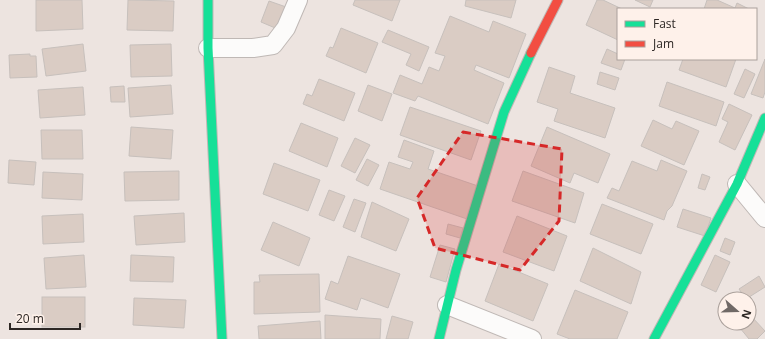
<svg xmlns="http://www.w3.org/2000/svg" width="765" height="339" viewBox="0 0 765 339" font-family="'Open Sans',sans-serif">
  <rect width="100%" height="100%" fill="#ede4e0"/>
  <g fill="#daccc4" stroke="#c7c0bc">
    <path d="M 36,0 L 82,0 L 83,29 L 36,31 Z"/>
    <path d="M 128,0 L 174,1 L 173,31 L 127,30 Z"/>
    <path d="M 355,0 L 400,0 L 392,21 L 353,5 Z"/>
    <path d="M 466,0 L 516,0 L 511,18 L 465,6 Z"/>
    <path d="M 597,0 L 603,0 L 622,9 L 618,9 L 618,40 L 586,25 Z"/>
    <path d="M 635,0 L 653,0 L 650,7 Z"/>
    <path d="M 707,0 L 717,0 L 735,8 L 737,3 L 749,9 L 704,9 Z"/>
    <path d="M 269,1 L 289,8 L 280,30 L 261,22 Z"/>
    <path d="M 450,16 L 489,32 L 493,21 L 526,34 L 509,78 L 476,65 L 474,70 L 504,83 L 488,124 L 418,96 L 415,101 L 393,93 L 400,75 L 422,84 L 429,67 L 439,71 L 445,56 L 435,53 Z"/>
    <path d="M 341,28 L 378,43 L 366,73 L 326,56 L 330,47 L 333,48 Z"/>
    <path d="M 388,30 L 429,47 L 419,71 L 406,65 L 411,54 L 382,42 Z"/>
    <path d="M 83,44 L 86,71 L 46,76 L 42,49 Z"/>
    <path d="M 171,44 L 172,76 L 131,77 L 130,45 Z"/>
    <path d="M 607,49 L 618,54 L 618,59 L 625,59 L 621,70 L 601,63 Z"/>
    <path d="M 30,54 L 30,56 L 36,56 L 37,77 L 10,78 L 9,55 Z"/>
    <path d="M 683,59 L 736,59 L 726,87 L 679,70 Z"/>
    <path d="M 765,59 L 765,92 L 763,98 L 751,94 Z"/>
    <path d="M 549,67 L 575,76 L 570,93 L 615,108 L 605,138 L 554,121 L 558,109 L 537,102 Z"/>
    <path d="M 745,69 L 755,74 L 744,98 L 734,94 Z"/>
    <path d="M 600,72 L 619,78 L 615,90 L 597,84 Z"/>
    <path d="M 319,79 L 355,93 L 344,121 L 303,104 L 307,94 L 312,96 Z"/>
    <path d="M 667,82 L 724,102 L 716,126 L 659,106 Z"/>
    <path d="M 171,85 L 173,114 L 130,117 L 128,88 Z"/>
    <path d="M 368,85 L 392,94 L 382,121 L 358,111 Z"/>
    <path d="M 124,86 L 125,102 L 111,102 L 110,87 Z"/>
    <path d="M 83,87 L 85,115 L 40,118 L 38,90 Z"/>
    <path d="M 729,104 L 752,115 L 735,150 L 719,142 L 728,122 L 722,119 Z"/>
    <path d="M 410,107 L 481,131 L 471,160 L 400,135 Z"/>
    <path d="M 653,120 L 672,129 L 676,121 L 699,131 L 684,165 L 641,146 Z"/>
    <path d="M 301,123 L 338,138 L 327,167 L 289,151 Z"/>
    <path d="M 131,127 L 173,130 L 171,159 L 129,156 Z"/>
    <path d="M 547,127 L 610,154 L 598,183 L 574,173 L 570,183 L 531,166 Z"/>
    <path d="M 41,130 L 82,130 L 83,159 L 42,159 Z"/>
    <path d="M 355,138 L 370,145 L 355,173 L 341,166 Z"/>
    <path d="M 404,140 L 434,151 L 428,169 L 481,187 L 470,220 L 380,189 L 389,162 L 410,169 L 413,162 L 398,157 Z"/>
    <path d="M 367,159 L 379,165 L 368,186 L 356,180 Z"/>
    <path d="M 9,160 L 36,162 L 34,185 L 8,183 Z"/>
    <path d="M 661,160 L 687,171 L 672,206 L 667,211 L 664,220 L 607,198 L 612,188 L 619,191 L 632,161 L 657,171 Z"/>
    <path d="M 274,163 L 320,180 L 308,211 L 263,194 Z"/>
    <path d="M 179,171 L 179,200 L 125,201 L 124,172 Z"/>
    <path d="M 523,171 L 584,193 L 575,223 L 512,201 Z"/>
    <path d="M 43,172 L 83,174 L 82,200 L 42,198 Z"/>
    <path d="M 702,174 L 710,177 L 705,190 L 698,188 Z"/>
    <path d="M 329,190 L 345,196 L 334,221 L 319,215 Z"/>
    <path d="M 354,199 L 366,203 L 355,232 L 343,227 Z"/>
    <path d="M 372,202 L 409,219 L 396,251 L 361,237 Z"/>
    <path d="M 602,204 L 653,224 L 641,254 L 590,234 Z"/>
    <path d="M 683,209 L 711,218 L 705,236 L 677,227 Z"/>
    <path d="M 184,213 L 185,242 L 136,245 L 134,216 Z"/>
    <path d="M 83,214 L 84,242 L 43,244 L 42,216 Z"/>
    <path d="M 517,216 L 567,236 L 554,271 L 503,252 Z"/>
    <path d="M 273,222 L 310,238 L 299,266 L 261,250 Z"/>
    <path d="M 448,224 L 463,228 L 460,238 L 446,234 Z"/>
    <path d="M 725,238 L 735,242 L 730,255 L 720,251 Z"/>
    <path d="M 440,245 L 455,249 L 446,282 L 430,277 Z"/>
    <path d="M 593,248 L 641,272 L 631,304 L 580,281 Z"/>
    <path d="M 84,255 L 86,287 L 46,289 L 44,258 Z"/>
    <path d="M 131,255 L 174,257 L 173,282 L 130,281 Z"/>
    <path d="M 715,255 L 730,262 L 716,292 L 701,285 Z"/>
    <path d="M 348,256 L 400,274 L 388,308 L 361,298 L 357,310 L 325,299 L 331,281 L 338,284 Z"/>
    <path d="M 499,264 L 548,284 L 533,321 L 485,301 Z"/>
    <path d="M 319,274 L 320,312 L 254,314 L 254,282 L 260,282 L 259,275 Z"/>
    <path d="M 759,276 L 765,287 L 746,299 L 739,289 Z"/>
    <path d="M 575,290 L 628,312 L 617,339 L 570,339 L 557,334 Z"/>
    <rect x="42" y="297" width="43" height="30"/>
    <path d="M 134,298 L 186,300 L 184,328 L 133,325 Z"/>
    <path d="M 325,315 L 381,319 L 380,339 L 325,339 Z"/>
    <path d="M 392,316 L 413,322 L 408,339 L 386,339 Z"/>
    <path d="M 752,317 L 765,331 L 757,339 L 749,339 L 740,328 L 746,323 L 749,323 L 749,320 Z"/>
    <path d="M 320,321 L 321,339 L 259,339 L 258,326 Z"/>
  </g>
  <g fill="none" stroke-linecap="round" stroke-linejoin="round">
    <defs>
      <g id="street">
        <path d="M 208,48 L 253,48 L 273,45 L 286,28 L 298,0"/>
        <path d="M 737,184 L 765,218"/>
        <path d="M 447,305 L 532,339"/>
      </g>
      <g id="fast">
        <path d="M 208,0 L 208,48 L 222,339"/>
        <path d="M 439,339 L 456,270 L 504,112 L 531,53"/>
        <path d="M 654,339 L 737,184 L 765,118"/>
      </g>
      <path id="jam" d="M 531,53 L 558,0"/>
    </defs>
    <use href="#street" stroke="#bfb8b5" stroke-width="20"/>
    <use href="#fast" stroke="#bfb8b5" stroke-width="11"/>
    <use href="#jam" stroke="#bfb8b5" stroke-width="11"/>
    <use href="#street" stroke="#fcfbfa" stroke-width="18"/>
    <use href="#fast" stroke="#16e098" stroke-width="9"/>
    <use href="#jam" stroke="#f24e42" stroke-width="9"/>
  </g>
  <path fill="#d62828" fill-opacity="0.2" stroke="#d62828" stroke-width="3" stroke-dasharray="8 5" stroke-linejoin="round" d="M 463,132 L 562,149 L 559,221 L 520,270 L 435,248 L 417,198 Z"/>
  <rect x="617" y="8" width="140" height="52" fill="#fef1ea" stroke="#aaa09b"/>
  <rect x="625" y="21" width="20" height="6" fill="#16e098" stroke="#aaa09b"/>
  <text x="653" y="28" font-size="12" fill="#2d2724">Fast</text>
  <rect x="625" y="41" width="20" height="6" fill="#f24e42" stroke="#aaa09b"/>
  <text x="653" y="48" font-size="12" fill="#2d2724">Jam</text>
  <g transform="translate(737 311) rotate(110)"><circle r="19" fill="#fef1ea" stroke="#aaa09b"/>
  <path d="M0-3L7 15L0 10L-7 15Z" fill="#706966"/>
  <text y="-6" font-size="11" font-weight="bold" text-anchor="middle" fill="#2d2724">N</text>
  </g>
  <path d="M10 323v6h70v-6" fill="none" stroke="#2d2724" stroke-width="2"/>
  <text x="16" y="323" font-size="12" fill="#2d2724" stroke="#fef1ea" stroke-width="3" paint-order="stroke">20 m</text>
</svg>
